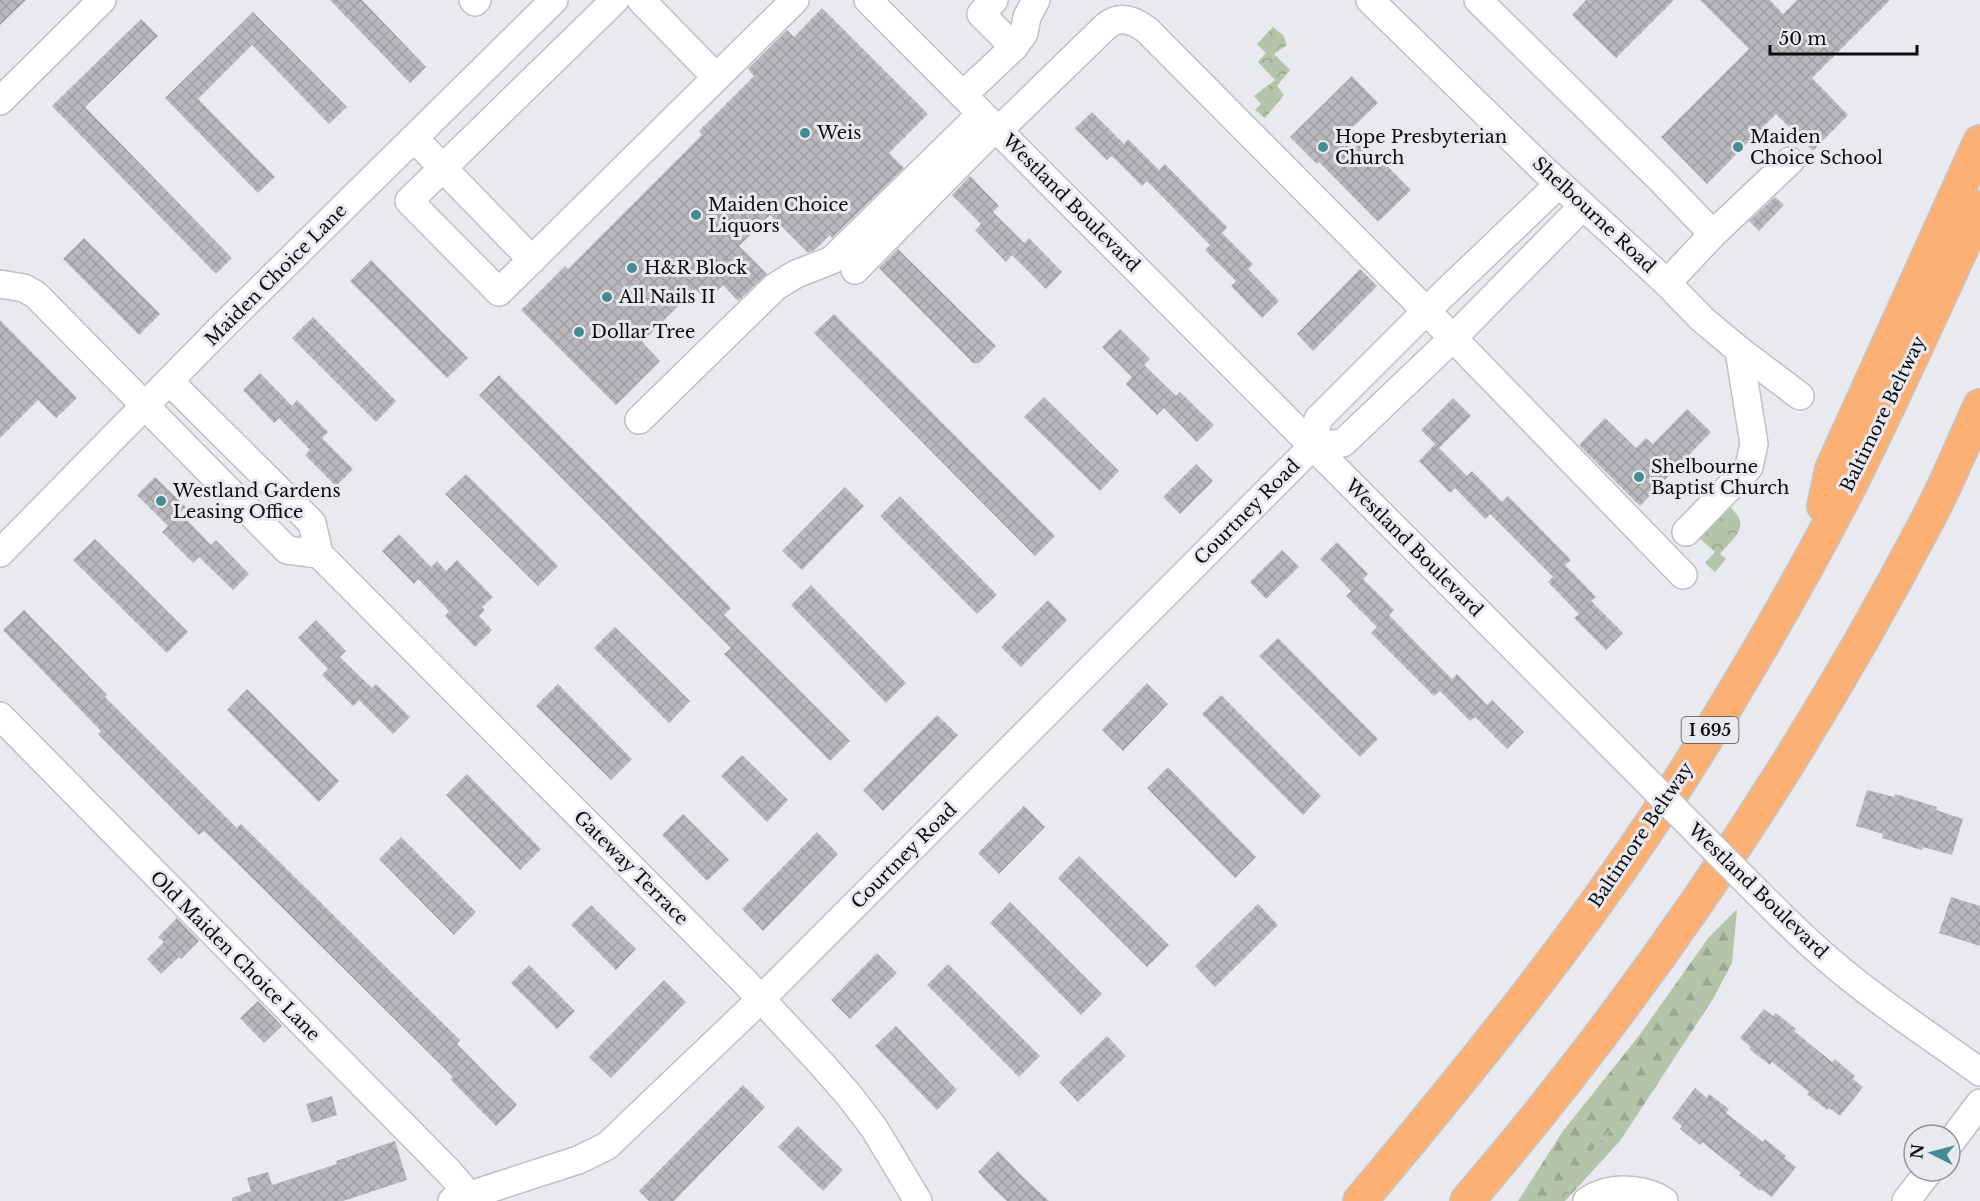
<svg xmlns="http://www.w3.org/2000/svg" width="1980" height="1201" viewBox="0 0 1980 1201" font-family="'Libre Baskerville',serif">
  <defs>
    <pattern id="forest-firs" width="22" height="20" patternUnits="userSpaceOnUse" patternTransform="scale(1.5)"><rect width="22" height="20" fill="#b4c4a9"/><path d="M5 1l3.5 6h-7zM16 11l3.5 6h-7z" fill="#9aa790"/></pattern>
    <pattern id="park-crowns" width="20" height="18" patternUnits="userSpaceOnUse" patternTransform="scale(1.5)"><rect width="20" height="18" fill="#b4c4a9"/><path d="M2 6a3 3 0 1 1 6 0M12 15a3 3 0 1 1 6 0" fill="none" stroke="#9aa790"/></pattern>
    <pattern id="building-cross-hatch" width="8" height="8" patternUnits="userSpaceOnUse" patternTransform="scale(1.5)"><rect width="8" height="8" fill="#bbb8bd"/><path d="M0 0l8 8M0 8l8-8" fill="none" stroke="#a09da1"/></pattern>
  </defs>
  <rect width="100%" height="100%" fill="#e9eaf0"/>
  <path fill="url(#forest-firs)" d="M 1737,909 L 1732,963 L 1713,999 L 1620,1141 L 1565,1201 L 1518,1201 L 1563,1131 L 1638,1037 L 1709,937 Z"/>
  <g fill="url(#park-crowns)">
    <path d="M 1273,27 L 1283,35 L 1287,45 L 1274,54 L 1290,70 L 1277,86 L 1284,95 L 1265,118 L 1255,110 L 1261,104 L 1254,96 L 1275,80 L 1258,62 L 1266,53 L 1257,44 Z"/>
    <path d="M 1727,505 C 1753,525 1736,535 1720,554 L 1726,559 L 1715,572 L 1705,563 L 1715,552 L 1696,535 Z"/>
    <path d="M 1614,1125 L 1563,1201 L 1548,1201 Z"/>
  </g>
  <g fill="url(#building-cross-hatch)">
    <path d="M 0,0 L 26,0 L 0,25 Z"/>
    <path d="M 330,0 L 362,0 L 426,67 L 410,83 Z"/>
    <path d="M 1586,0 L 1674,0 L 1616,58 L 1572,15 Z"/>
    <path d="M 1700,0 L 1770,0 L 1783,14 L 1797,0 L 1890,0 L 1812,78 L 1848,115 L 1813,151 L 1776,114 L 1707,184 L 1661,137 L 1749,49 Z"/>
    <path d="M 822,8 L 928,114 L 889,153 L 904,168 L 832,238 L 830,235 L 816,249 L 808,253 L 770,215 L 739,246 L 767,274 L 738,301 L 723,285 L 707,301 L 695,289 L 642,342 L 660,361 L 616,405 L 521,310 L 565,266 L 568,269 L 702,135 L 699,131 L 754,76 L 748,69 L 787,30 L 794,37 Z"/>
    <path d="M 253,12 L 347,107 L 329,124 L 252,45 L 198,99 L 275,177 L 258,193 L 165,98 Z"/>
    <path d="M 141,19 L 158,36 L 85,107 L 232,258 L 216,274 L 52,106 Z"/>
    <path d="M 1352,76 L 1378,103 L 1351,129 L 1411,190 L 1378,222 L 1319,162 L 1317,164 L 1290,137 Z"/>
    <path d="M 1092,112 L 1124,144 L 1128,139 L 1159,170 L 1165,164 L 1227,227 L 1222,233 L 1253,264 L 1248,269 L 1279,301 L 1262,318 L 1231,286 L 1236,281 L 1205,250 L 1210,245 L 1147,181 L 1142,186 L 1112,156 L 1107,160 L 1075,128 Z"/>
    <path d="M 970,176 L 999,206 L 993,212 L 1024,243 L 1029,238 L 1062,272 L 1046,289 L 1012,255 L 1006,262 L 975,230 L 981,224 L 952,195 Z"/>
    <path d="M 1775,197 L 1784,205 L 1759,231 L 1749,221 Z"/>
    <path d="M 84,238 L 160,314 L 139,335 L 63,259 Z"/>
    <path d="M 898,249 L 996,346 L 979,363 L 973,363 L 879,268 Z"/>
    <path d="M 371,260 L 468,358 L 447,378 L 350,281 Z"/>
    <path d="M 1360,269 L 1377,286 L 1313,351 L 1297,334 Z"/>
    <path d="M 834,314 L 1055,536 L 1035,556 L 814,333 Z"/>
    <path d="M 313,317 L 396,401 L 376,422 L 292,338 Z"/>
    <path d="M 0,320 L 77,398 L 56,418 L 38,400 L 0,438 Z"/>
    <path d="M 1120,329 L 1150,359 L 1144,365 L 1176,396 L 1180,392 L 1214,425 L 1197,442 L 1164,408 L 1157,415 L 1126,384 L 1132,377 L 1102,347 Z"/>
    <path d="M 260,373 L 292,406 L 297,400 L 328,432 L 322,438 L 353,469 L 336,486 L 305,455 L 310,450 L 279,418 L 274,423 L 243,390 Z"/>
    <path d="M 499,375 L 731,608 L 724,615 L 850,741 L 830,761 L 724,654 L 731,648 L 479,395 Z"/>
    <path d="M 1044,397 L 1119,471 L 1100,491 L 1024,417 Z"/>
    <path d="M 1453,398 L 1471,416 L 1439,448 L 1467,476 L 1472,471 L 1502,502 L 1508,496 L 1571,560 L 1565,565 L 1596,597 L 1591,601 L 1623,633 L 1606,650 L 1574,618 L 1579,614 L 1548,582 L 1553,577 L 1490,514 L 1485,519 L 1455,488 L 1450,493 L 1419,461 L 1435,444 L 1421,430 Z"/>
    <path d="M 1687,409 L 1711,432 L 1640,506 L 1579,445 L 1605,418 L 1636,448 L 1646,438 L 1653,444 Z"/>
    <path d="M 1196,464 L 1213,481 L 1180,514 L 1163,497 Z"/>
    <path d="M 466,474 L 558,566 L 538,586 L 445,494 Z"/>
    <path d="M 155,477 L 186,507 L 180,513 L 211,545 L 216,540 L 249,574 L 233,590 L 199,557 L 193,563 L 162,532 L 168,526 L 137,495 Z"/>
    <path d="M 845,487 L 864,506 L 802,570 L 782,551 Z"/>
    <path d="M 900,496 L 997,595 L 977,614 L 880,516 Z"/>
    <path d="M 399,534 L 431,567 L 437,561 L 446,571 L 457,560 L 493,597 L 482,607 L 485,610 L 479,616 L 492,630 L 475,647 L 445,616 L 449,611 L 418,579 L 414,584 L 382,551 Z"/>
    <path d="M 95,539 L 188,632 L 167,653 L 73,560 Z"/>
    <path d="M 1337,542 L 1368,574 L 1363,579 L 1394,610 L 1389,615 L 1420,647 L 1452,679 L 1457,674 L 1487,705 L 1492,700 L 1524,732 L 1507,749 L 1475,717 L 1470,721 L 1440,691 L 1434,696 L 1371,633 L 1377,627 L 1346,596 L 1351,591 L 1320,559 Z"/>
    <path d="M 1282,550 L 1299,567 L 1266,599 L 1250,582 Z"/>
    <path d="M 811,585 L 906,683 L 886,703 L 791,605 Z"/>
    <path d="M 1048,600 L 1067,620 L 1021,667 L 1001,647 Z"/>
    <path d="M 24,610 L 107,695 L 105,697 L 237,828 L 241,824 L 460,1040 L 457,1044 L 517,1105 L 496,1126 L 450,1079 L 453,1077 L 229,855 L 204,831 L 199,835 L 98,734 L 101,731 L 3,630 Z"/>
    <path d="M 316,620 L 346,651 L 340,657 L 372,688 L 376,684 L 410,717 L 393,734 L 359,700 L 353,706 L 322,675 L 328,669 L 298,638 Z"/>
    <path d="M 615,627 L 690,701 L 669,723 L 594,648 Z"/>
    <path d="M 1278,638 L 1378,739 L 1360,757 L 1259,656 Z"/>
    <path d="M 1147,683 L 1168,704 L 1123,751 L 1102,730 Z"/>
    <path d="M 558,684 L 632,759 L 611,780 L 536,706 Z"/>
    <path d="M 247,689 L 339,781 L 319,802 L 227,710 Z"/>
    <path d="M 1221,695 L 1321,796 L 1303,815 L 1202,714 Z"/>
    <path d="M 937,715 L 958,735 L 883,811 L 863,790 Z"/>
    <path d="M 742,755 L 788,800 L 767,822 L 721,776 Z"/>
    <path d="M 1168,767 L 1256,857 L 1235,878 L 1147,788 Z"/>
    <path d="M 467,774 L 541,849 L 520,870 L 446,795 Z"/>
    <path d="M 1867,790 L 1894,797 L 1895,794 L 1937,807 L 1936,810 L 1963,819 L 1952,855 L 1923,847 L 1922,850 L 1882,838 L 1883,834 L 1856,826 Z"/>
    <path d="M 1024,806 L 1045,827 L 999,874 L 978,853 Z"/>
    <path d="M 683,814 L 729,860 L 707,881 L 662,835 Z"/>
    <path d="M 817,832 L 838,854 L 763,931 L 742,909 Z"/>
    <path d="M 401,837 L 476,912 L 454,935 L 379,859 Z"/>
    <path d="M 1079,856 L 1169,945 L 1147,967 L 1058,878 Z"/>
    <path d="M 1951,897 L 1980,906 L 1980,946 L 1939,933 Z"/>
    <path d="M 1010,902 L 1102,994 L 1081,1015 L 990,923 Z"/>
    <path d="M 1258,904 L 1278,925 L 1215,987 L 1195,966 Z"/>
    <path d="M 591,905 L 636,949 L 616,970 L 571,925 Z"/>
    <path d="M 177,918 L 199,941 L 181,959 L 179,957 L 161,974 L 147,959 L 164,942 L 158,937 Z"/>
    <path d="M 877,953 L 897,973 L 850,1019 L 831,1000 Z"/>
    <path d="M 948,964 L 1040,1056 L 1019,1077 L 927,985 Z"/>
    <path d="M 529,965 L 575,1011 L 557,1029 L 511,983 Z"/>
    <path d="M 664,980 L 686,1002 L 611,1078 L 589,1057 Z"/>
    <path d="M 258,1001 L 282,1026 L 264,1043 L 240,1018 Z"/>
    <path d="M 1764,1009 L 1773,1016 L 1776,1013 L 1796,1029 L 1794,1031 L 1832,1062 L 1835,1059 L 1855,1076 L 1853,1079 L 1863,1087 L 1840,1116 L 1829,1108 L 1827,1110 L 1807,1094 L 1809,1092 L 1772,1062 L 1770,1065 L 1749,1049 L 1751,1047 L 1740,1038 Z"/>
    <path d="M 896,1026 L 957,1090 L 937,1110 L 875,1046 Z"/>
    <path d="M 1107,1036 L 1126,1056 L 1078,1102 L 1059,1082 Z"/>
    <path d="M 743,1085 L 765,1107 L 674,1201 L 649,1201 L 639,1191 Z"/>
    <path d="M 1695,1088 L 1707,1098 L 1709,1094 L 1729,1109 L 1726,1113 L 1763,1142 L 1765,1139 L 1786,1156 L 1784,1158 L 1796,1167 L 1772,1197 L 1761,1189 L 1760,1191 L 1739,1175 L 1741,1173 L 1702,1142 L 1700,1145 L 1680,1129 L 1682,1126 L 1672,1118 Z"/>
    <path d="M 332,1096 L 337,1115 L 312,1123 L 306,1104 Z"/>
    <path d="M 798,1126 L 843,1170 L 823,1191 L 778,1147 Z"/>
    <path d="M 395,1141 L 407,1180 L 343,1201 L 232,1201 L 232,1198 L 251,1191 L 247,1178 L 268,1172 L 272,1185 L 337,1164 L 336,1161 Z"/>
    <path d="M 998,1151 L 1024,1178 L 1049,1201 L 1007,1201 L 995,1190 L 978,1172 Z"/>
  </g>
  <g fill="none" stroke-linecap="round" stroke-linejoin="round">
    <defs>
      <g id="minor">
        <path d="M 473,0 L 475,2 L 477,0"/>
        <path d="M 615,0 L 409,201 L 499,292 L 795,0"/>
        <path d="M 641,0 L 716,77"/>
        <path d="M 868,0 L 1611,745"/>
        <path d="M 994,0 L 981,14 L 1014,47"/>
        <path d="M 1370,0 L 1543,169 L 1667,283 L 1702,319 L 1739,350 L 1800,396"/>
        <path d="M 1478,0 L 1662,181 L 1713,234"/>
        <path d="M 963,95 L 1014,47 L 1024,33 L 1027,17 L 1036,0"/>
        <path d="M 0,101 L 102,0"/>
        <path d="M 998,131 L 1106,26 C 1120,15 1134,20 1147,30 L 1453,338 L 1683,575"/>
        <path d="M 414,138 L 532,260"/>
        <path d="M 855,270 L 995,128"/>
        <path d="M 1667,283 L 1713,234 L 1790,161"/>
        <path d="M 0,284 L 24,288 L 36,295 L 287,550 L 319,554"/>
        <path d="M 169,381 L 312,523 L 319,554 L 744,981 L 818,1060 L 848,1094 L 874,1128 L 918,1201"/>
        <path d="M 639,420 L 775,287 L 796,274 L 832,260 L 981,114"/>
        <path d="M 1313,446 L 1343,443 L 1453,338 L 1583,206"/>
        <path d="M 1686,532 L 1749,467 L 1754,444 L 1739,350"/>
        <path d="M 0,553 L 226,323 L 554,0"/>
        <path d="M 0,716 L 449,1172 L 474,1201"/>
        <path d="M 1757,892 C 1781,916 1805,940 1831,962 C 1878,1002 1930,1036 1980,1072"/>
        <path d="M 1950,1143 L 1980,1103"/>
        <path d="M 452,1201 L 578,1160 L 607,1146 L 761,999 L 1296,463 L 1313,446 L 1318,419 L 1426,311 L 1559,184"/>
        <path d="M 1587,1201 C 1609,1186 1643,1187 1664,1201"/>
        <path d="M 1906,1201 L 1929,1171"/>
      </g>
      <g id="highway">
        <path d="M 1824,506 L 1832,469 L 1980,142"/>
        <path d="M 1360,1201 C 1479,1059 1596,915 1694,758 C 1750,668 1804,575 1852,481 C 1897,391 1938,299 1980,208"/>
        <path d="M 1467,1201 C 1646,992 1800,763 1928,519 C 1947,483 1963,444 1980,406"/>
      </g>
    </defs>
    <use href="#minor" stroke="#bfc0c6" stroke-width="30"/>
    <use href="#highway" stroke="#c5c5c5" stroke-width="36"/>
    <use href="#minor" stroke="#fff" stroke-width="27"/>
    <use href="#highway" stroke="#fcb074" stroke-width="33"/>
    <defs>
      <path id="minor-bridge" d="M 1611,745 L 1757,892"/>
    </defs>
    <use href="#minor-bridge" stroke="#bfc0c6" stroke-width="30" stroke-linecap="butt"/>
    <use href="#minor-bridge" stroke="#fff" stroke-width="27"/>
  </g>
  <g fill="#448b92" stroke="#e9eaf0" stroke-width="2">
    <circle cx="805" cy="133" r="6"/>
    <circle cx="1323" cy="147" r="6"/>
    <circle cx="1738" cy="147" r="6"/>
    <circle cx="696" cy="215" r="6"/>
    <circle cx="632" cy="268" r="6"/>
    <circle cx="607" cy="297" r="6"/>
    <circle cx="579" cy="332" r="6"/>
    <circle cx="1639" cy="477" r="6"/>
    <circle cx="161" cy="501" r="6"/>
  </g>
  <g text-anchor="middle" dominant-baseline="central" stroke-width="6" stroke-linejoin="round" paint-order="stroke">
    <rect fill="#e9eaf0" stroke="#4e4f52" stroke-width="1.5" x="1681.5" y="717" width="57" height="26" rx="4.5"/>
    <g font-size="16" font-weight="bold" fill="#0c0c0e">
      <text x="1710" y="730">I 695</text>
    </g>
    <g font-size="18" fill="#0c0c0e" stroke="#e9eaf0" text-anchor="start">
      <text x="817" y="133">Weis</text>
      <text x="1335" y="137">Hope Presbyterian<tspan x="1335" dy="21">Church</tspan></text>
      <text x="1750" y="137">Maiden<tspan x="1750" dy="21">Choice School</tspan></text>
      <text x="708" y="205">Maiden Choice<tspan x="708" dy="21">Liquors</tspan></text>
      <text x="644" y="268">H&amp;R Block</text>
      <text x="619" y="297">All Nails II</text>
      <text x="591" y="332">Dollar Tree</text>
      <text x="1651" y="467">Shelbourne<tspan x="1651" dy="21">Baptist Church</tspan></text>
      <text x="173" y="491">Westland Gardens<tspan x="173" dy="21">Leasing Office</tspan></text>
    </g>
    <g font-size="18" fill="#0c0c0e" stroke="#e9eaf0">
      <text transform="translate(1071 203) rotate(45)">Westland Boulevard</text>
      <text transform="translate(1594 215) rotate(43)">Shelbourne Road</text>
      <text transform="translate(276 275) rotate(-45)">Maiden Choice Lane</text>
      <text transform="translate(1883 414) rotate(-64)">Baltimore Beltway</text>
      <text transform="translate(1247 512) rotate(-45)">Courtney Road</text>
      <text transform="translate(1414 548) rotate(45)">Westland Boulevard</text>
      <text transform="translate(1641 835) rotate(-56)">Baltimore Beltway</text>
      <text transform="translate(904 856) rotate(-45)">Courtney Road</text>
      <text transform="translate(631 868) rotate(45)">Gateway Terrace</text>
      <text transform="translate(1758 891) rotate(44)">Westland Boulevard</text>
      <text transform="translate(235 956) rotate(45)">Old Maiden Choice Lane</text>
    </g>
  </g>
  <g transform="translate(1932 1153) rotate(276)"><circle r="28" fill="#e9eaf0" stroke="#919196" stroke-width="1.5"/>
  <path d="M0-4.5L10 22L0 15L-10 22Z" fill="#448b92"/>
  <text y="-9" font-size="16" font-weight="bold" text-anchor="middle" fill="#0c0c0e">N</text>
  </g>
  <path d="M1770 45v9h147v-9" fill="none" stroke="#0c0c0e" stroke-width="3"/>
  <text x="1779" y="45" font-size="18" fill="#0c0c0e" stroke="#e9eaf0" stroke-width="4.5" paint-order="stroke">50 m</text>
</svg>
